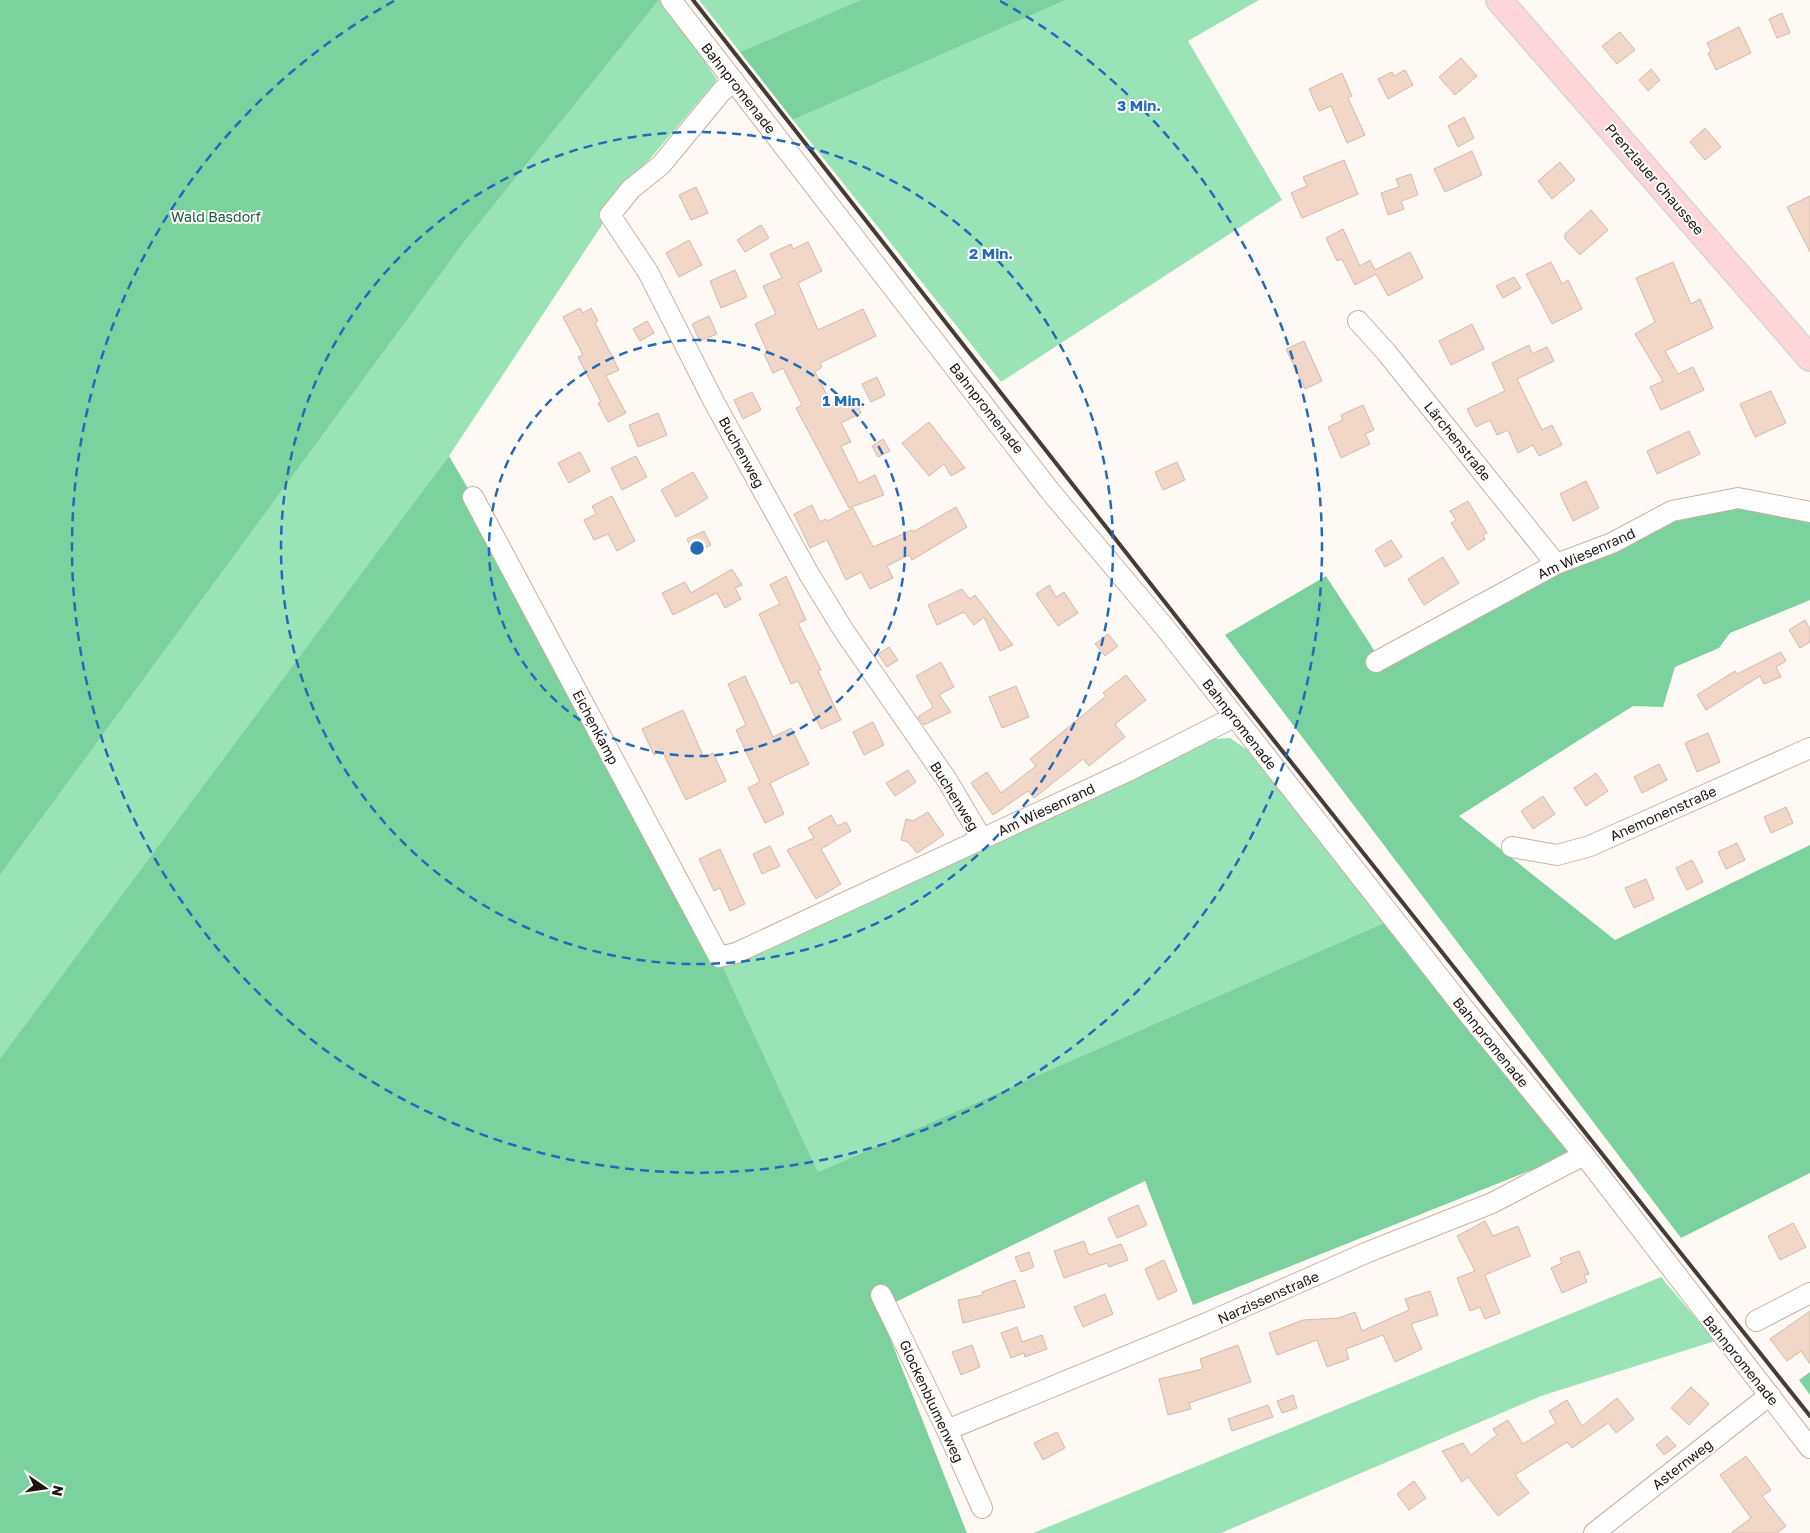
<svg xmlns="http://www.w3.org/2000/svg" width="1810" height="1533" viewBox="0 0 1810 1533" font-family="'Golos Text',sans-serif">
  <rect width="100%" height="100%" fill="#fef9f5"/>
  <g fill="#99e3b6">
    <path d="M 659,0 L 665,0 L 717,80 L 649,160 L 612,195 L 602,225 L 449,456 L 0,1073 L 0,875 L 465,241 Z"/>
    <path d="M 699,0 L 860,0 L 740,52 Z"/>
    <path d="M 1066,0 L 1259,0 L 1188,41 L 1282,200 L 1001,382 L 793,120 Z"/>
    <path d="M 1230,738 L 1252,753 L 1386,922 L 818,1172 L 722,965 L 1213,739 Z"/>
    <path d="M 1661,1277 L 1715,1341 L 1541,1396 L 1221,1533 L 1033,1533 Z"/>
  </g>
  <g fill="#7bd29f">
    <path d="M 0,0 L 659,0 L 465,241 L 0,875 Z"/>
    <path d="M 860,0 L 1066,0 L 793,120 L 740,52 Z"/>
    <path d="M 449,456 L 473,497 L 722,965 L 818,1172 L 1386,922 L 1572,1154 L 1193,1305 L 1145,1181 L 879,1310 L 967,1533 L 0,1533 L 0,1059 Z"/>
    <path d="M 1739,505 L 1810,520 L 1810,600 L 1730,633 L 1719,648 L 1675,667 L 1663,707 L 1633,706 L 1459,816 L 1615,940 L 1810,845 L 1810,1173 L 1681,1238 L 1225,635 L 1326,576 L 1383,664 L 1560,573 L 1675,518 Z"/>
    <path d="M 1810,1372 L 1810,1395 L 1799,1380 Z"/>
  </g>
  <g fill="#f0d7c7" stroke="#d1baaa">
    <path d="M 1782,13 L 1790,33 L 1777,38 L 1769,19 Z"/>
    <path d="M 1739,27 L 1751,53 L 1716,70 L 1708,53 L 1711,51 L 1707,43 Z"/>
    <path d="M 1620,32 L 1635,50 L 1617,64 L 1602,46 Z"/>
    <path d="M 1461,58 L 1477,76 L 1455,95 L 1439,77 Z"/>
    <path d="M 1651,69 L 1660,80 L 1648,91 L 1639,80 Z"/>
    <path d="M 1405,70 L 1413,85 L 1388,99 L 1378,79 L 1392,72 L 1394,76 Z"/>
    <path d="M 1342,73 L 1352,96 L 1348,98 L 1365,135 L 1347,143 L 1331,106 L 1319,111 L 1309,89 Z"/>
    <path d="M 1464,117 L 1474,138 L 1458,147 L 1448,126 Z"/>
    <path d="M 1705,128 L 1721,147 L 1705,160 L 1690,142 Z"/>
    <path d="M 1472,151 L 1482,175 L 1445,192 L 1434,169 Z"/>
    <path d="M 1344,160 L 1358,194 L 1302,218 L 1291,193 L 1307,186 L 1303,177 Z"/>
    <path d="M 1560,162 L 1575,180 L 1552,199 L 1538,181 Z"/>
    <path d="M 1411,174 L 1418,195 L 1401,201 L 1404,209 L 1388,215 L 1381,193 L 1399,187 L 1396,179 Z"/>
    <path d="M 696,187 L 708,213 L 691,220 L 679,195 Z"/>
    <path d="M 1810,196 L 1810,252 L 1787,207 Z"/>
    <path d="M 1591,210 L 1608,230 L 1580,255 L 1565,239 L 1565,234 Z"/>
    <path d="M 761,225 L 769,238 L 745,252 L 737,240 Z"/>
    <path d="M 1343,229 L 1360,266 L 1370,260 L 1375,270 L 1410,252 L 1423,278 L 1388,296 L 1376,274 L 1355,285 L 1342,259 L 1337,261 L 1326,238 Z"/>
    <path d="M 689,240 L 702,265 L 679,277 L 666,253 Z"/>
    <path d="M 808,242 L 822,271 L 798,283 L 818,330 L 863,309 L 876,336 L 820,363 L 822,367 L 815,372 L 833,407 L 854,397 L 861,413 L 841,423 L 851,442 L 841,446 L 859,483 L 875,475 L 884,495 L 849,508 L 796,408 L 802,405 L 783,368 L 773,373 L 764,354 L 768,353 L 755,324 L 776,314 L 763,286 L 782,278 L 770,254 L 791,244 L 793,249 Z"/>
    <path d="M 1551,262 L 1562,284 L 1568,280 L 1582,309 L 1552,324 L 1526,274 Z"/>
    <path d="M 1673,262 L 1691,304 L 1700,299 L 1713,328 L 1665,351 L 1678,374 L 1693,367 L 1704,390 L 1661,410 L 1650,387 L 1663,381 L 1635,334 L 1655,322 L 1636,278 Z"/>
    <path d="M 735,270 L 747,297 L 721,308 L 710,281 Z"/>
    <path d="M 1514,277 L 1521,288 L 1503,298 L 1496,286 Z"/>
    <path d="M 580,308 L 583,313 L 591,308 L 598,321 L 595,323 L 619,370 L 606,376 L 626,413 L 608,422 L 598,403 L 601,402 L 578,357 L 583,355 L 563,317 Z"/>
    <path d="M 709,316 L 717,334 L 700,341 L 692,324 Z"/>
    <path d="M 647,321 L 654,333 L 640,341 L 633,329 Z"/>
    <path d="M 1472,324 L 1484,349 L 1451,365 L 1439,341 Z"/>
    <path d="M 1304,341 L 1322,381 L 1305,389 L 1286,349 Z"/>
    <path d="M 1529,345 L 1532,354 L 1547,347 L 1554,361 L 1517,379 L 1542,430 L 1552,425 L 1562,445 L 1539,456 L 1533,445 L 1518,453 L 1508,430 L 1497,435 L 1490,420 L 1476,427 L 1467,409 L 1505,391 L 1492,363 Z"/>
    <path d="M 877,377 L 885,395 L 871,402 L 862,384 Z"/>
    <path d="M 1771,391 L 1786,423 L 1755,437 L 1740,404 Z"/>
    <path d="M 752,392 L 761,410 L 743,419 L 734,400 Z"/>
    <path d="M 1363,405 L 1374,430 L 1365,434 L 1370,444 L 1341,458 L 1328,427 L 1343,420 L 1341,415 Z"/>
    <path d="M 658,413 L 667,435 L 638,447 L 629,425 Z"/>
    <path d="M 929,422 L 965,468 L 951,476 L 944,464 L 929,476 L 902,443 Z"/>
    <path d="M 1689,431 L 1700,454 L 1657,474 L 1647,451 Z"/>
    <path d="M 883,439 L 890,451 L 878,457 L 872,446 Z"/>
    <path d="M 580,452 L 590,471 L 569,483 L 558,463 Z"/>
    <path d="M 636,456 L 647,477 L 622,490 L 611,468 Z"/>
    <path d="M 1177,462 L 1185,480 L 1163,490 L 1155,472 Z"/>
    <path d="M 693,472 L 708,498 L 676,517 L 661,490 Z"/>
    <path d="M 1586,481 L 1599,508 L 1573,521 L 1560,494 Z"/>
    <path d="M 612,496 L 635,541 L 617,551 L 608,534 L 594,540 L 584,520 L 596,514 L 592,506 Z"/>
    <path d="M 1468,501 L 1487,533 L 1483,535 L 1485,539 L 1468,550 L 1451,523 L 1456,520 L 1450,511 Z"/>
    <path d="M 812,505 L 820,522 L 826,519 L 827,521 L 853,508 L 873,547 L 912,530 L 913,532 L 956,507 L 967,527 L 912,560 L 909,555 L 887,566 L 893,578 L 870,589 L 861,572 L 846,580 L 827,540 L 810,548 L 794,514 Z"/>
    <path d="M 704,531 L 711,545 L 694,553 L 687,539 Z"/>
    <path d="M 1391,540 L 1402,557 L 1385,567 L 1375,550 Z"/>
    <path d="M 1443,557 L 1459,583 L 1424,605 L 1408,579 Z"/>
    <path d="M 732,569 L 742,585 L 735,588 L 741,599 L 725,608 L 717,593 L 673,615 L 662,593 L 685,582 L 691,593 Z"/>
    <path d="M 786,576 L 806,620 L 798,623 L 821,670 L 818,671 L 841,720 L 821,729 L 798,681 L 791,684 L 759,614 L 780,604 L 770,585 Z"/>
    <path d="M 1049,585 L 1056,597 L 1064,592 L 1078,613 L 1058,626 L 1036,594 Z"/>
    <path d="M 962,589 L 970,599 L 975,595 L 1013,645 L 1000,651 L 984,617 L 974,625 L 964,612 L 937,625 L 928,605 Z"/>
    <path d="M 1805,620 L 1810,629 L 1810,642 L 1800,648 L 1789,630 Z"/>
    <path d="M 1108,634 L 1118,646 L 1105,656 L 1095,644 Z"/>
    <path d="M 889,647 L 898,660 L 887,667 L 878,654 Z"/>
    <path d="M 1781,652 L 1786,661 L 1776,667 L 1781,677 L 1764,684 L 1760,676 L 1706,710 L 1697,695 L 1735,671 L 1737,674 Z"/>
    <path d="M 941,662 L 954,687 L 939,695 L 951,712 L 924,725 L 918,717 L 933,707 L 916,676 Z"/>
    <path d="M 1126,675 L 1146,700 L 1115,724 L 1125,737 L 1089,766 L 1083,759 L 1034,798 L 1028,791 L 993,815 L 971,783 L 987,772 L 1001,793 L 1036,766 L 1030,759 L 1106,696 L 1103,693 Z"/>
    <path d="M 745,676 L 773,737 L 791,728 L 809,764 L 770,783 L 784,814 L 765,823 L 748,788 L 760,782 L 736,730 L 746,725 L 728,684 Z"/>
    <path d="M 1016,686 L 1029,717 L 1002,728 L 989,697 Z"/>
    <path d="M 683,710 L 704,758 L 713,753 L 726,781 L 686,800 L 662,751 L 654,755 L 642,729 Z"/>
    <path d="M 873,722 L 884,745 L 864,755 L 853,732 Z"/>
    <path d="M 1708,733 L 1720,762 L 1697,772 L 1685,743 Z"/>
    <path d="M 1659,764 L 1667,780 L 1642,793 L 1634,777 Z"/>
    <path d="M 908,770 L 916,782 L 895,796 L 886,783 Z"/>
    <path d="M 1596,773 L 1608,791 L 1586,806 L 1574,788 Z"/>
    <path d="M 1543,796 L 1555,814 L 1533,829 L 1521,811 Z"/>
    <path d="M 1786,807 L 1793,823 L 1771,833 L 1764,817 Z"/>
    <path d="M 928,812 L 944,835 L 917,853 L 908,842 L 901,840 L 906,819 L 913,821 Z"/>
    <path d="M 831,815 L 837,826 L 846,822 L 851,831 L 821,849 L 841,884 L 816,899 L 787,850 L 814,838 L 808,828 Z"/>
    <path d="M 1737,843 L 1745,860 L 1726,869 L 1718,852 Z"/>
    <path d="M 770,846 L 780,866 L 762,874 L 753,854 Z"/>
    <path d="M 720,849 L 745,904 L 730,911 L 720,888 L 714,891 L 699,859 Z"/>
    <path d="M 1692,860 L 1703,882 L 1687,890 L 1676,868 Z"/>
    <path d="M 1646,879 L 1654,899 L 1634,908 L 1625,888 Z"/>
    <path d="M 1138,1205 L 1147,1225 L 1117,1238 L 1108,1218 Z"/>
    <path d="M 1485,1221 L 1493,1236 L 1518,1226 L 1530,1256 L 1485,1275 L 1500,1313 L 1485,1319 L 1480,1307 L 1470,1311 L 1457,1278 L 1475,1271 L 1457,1236 Z"/>
    <path d="M 1793,1223 L 1806,1247 L 1780,1260 L 1768,1236 Z"/>
    <path d="M 1084,1241 L 1089,1255 L 1121,1244 L 1128,1260 L 1109,1267 L 1107,1263 L 1064,1278 L 1054,1251 Z"/>
    <path d="M 1579,1251 L 1589,1274 L 1584,1275 L 1587,1282 L 1562,1293 L 1551,1268 L 1562,1263 L 1560,1258 Z"/>
    <path d="M 1029,1252 L 1034,1267 L 1021,1272 L 1015,1257 Z"/>
    <path d="M 1164,1260 L 1177,1291 L 1158,1300 L 1145,1269 Z"/>
    <path d="M 1015,1280 L 1025,1307 L 963,1323 L 958,1300 L 983,1295 L 982,1292 Z"/>
    <path d="M 1430,1291 L 1438,1315 L 1411,1324 L 1422,1349 L 1395,1362 L 1383,1335 L 1346,1349 L 1349,1359 L 1327,1367 L 1317,1340 L 1277,1355 L 1269,1333 L 1303,1320 L 1339,1318 L 1355,1312 L 1362,1331 L 1409,1310 L 1405,1299 Z"/>
    <path d="M 1105,1294 L 1113,1314 L 1083,1327 L 1074,1307 Z"/>
    <path d="M 1810,1311 L 1810,1364 L 1801,1351 L 1787,1361 L 1770,1339 Z"/>
    <path d="M 1017,1327 L 1022,1342 L 1042,1335 L 1047,1349 L 1025,1357 L 1024,1353 L 1011,1358 L 1001,1333 Z"/>
    <path d="M 972,1345 L 980,1367 L 961,1375 L 952,1352 Z"/>
    <path d="M 1238,1345 L 1251,1382 L 1189,1403 L 1191,1409 L 1168,1415 L 1159,1379 L 1203,1369 L 1200,1359 Z"/>
    <path d="M 1691,1387 L 1709,1404 L 1689,1425 L 1671,1408 Z"/>
    <path d="M 1293,1395 L 1297,1408 L 1282,1413 L 1277,1401 Z"/>
    <path d="M 1617,1398 L 1634,1419 L 1616,1433 L 1608,1423 L 1572,1448 L 1567,1442 L 1515,1475 L 1529,1493 L 1498,1516 L 1468,1477 L 1462,1482 L 1442,1451 L 1463,1443 L 1471,1455 L 1497,1435 L 1493,1429 L 1508,1420 L 1523,1444 L 1556,1423 L 1549,1411 L 1567,1400 L 1582,1426 Z"/>
    <path d="M 1268,1405 L 1273,1417 L 1232,1431 L 1228,1419 Z"/>
    <path d="M 1057,1432 L 1065,1448 L 1043,1460 L 1034,1443 Z"/>
    <path d="M 1667,1436 L 1676,1446 L 1664,1455 L 1656,1445 Z"/>
    <path d="M 1746,1456 L 1771,1490 L 1762,1496 L 1786,1526 L 1777,1533 L 1731,1533 L 1751,1518 L 1720,1475 Z"/>
    <path d="M 1414,1481 L 1426,1498 L 1409,1510 L 1397,1494 Z"/>
  </g>
  <g fill="none" stroke-linecap="round" stroke-linejoin="round">
    <defs>
      <g id="minor">
        <path d="M 671,0 L 1050,491 L 1166,629 L 1466,1011 L 1584,1155 L 1810,1448"/>
        <path d="M 734,81 L 722,91 L 661,165 L 631,189 L 610,215 L 648,272 L 714,402 L 809,574 L 844,631 L 947,780 L 982,839"/>
        <path d="M 1358,321 L 1386,352 L 1556,564"/>
        <path d="M 473,497 L 719,957 L 736,953 L 1126,772 L 1234,717"/>
        <path d="M 1376,662 L 1556,564 L 1612,543 L 1672,511 L 1738,498 L 1810,512"/>
        <path d="M 1512,847 L 1557,855 L 1590,846 L 1810,748"/>
        <path d="M 881,1295 L 947,1430 L 982,1508"/>
        <path d="M 1756,1321 L 1810,1293"/>
        <path d="M 947,1430 L 1207,1323 L 1368,1252 L 1492,1203 L 1584,1155"/>
        <path d="M 1594,1533 L 1770,1395"/>
      </g>
      <path id="major" d="M 1499,0 L 1810,358"/>
    </defs>
    <use href="#minor" stroke="#c9b1a1" stroke-width="22"/>
    <use href="#major" stroke="#d6d5d4" stroke-width="28"/>
    <use href="#minor" stroke="#fff" stroke-width="20"/>
    <use href="#major" stroke="#fed6da" stroke-width="25"/>
    <path stroke="#453c37" stroke-width="4" d="M 693,0 L 1222,675 L 1810,1416"/>
  </g>
  <g fill="none" stroke="#236aba" stroke-width="2.5" stroke-dasharray="9 6">
    <circle cx="697" cy="548" r="208"/>
    <circle cx="697" cy="548" r="416"/>
    <path d="M1000 1A625 625 0 1 1 394 1"/>
  </g>
  <g text-anchor="middle" dominant-baseline="central" stroke-width="4" stroke-linejoin="round" paint-order="stroke">
    <g font-size="14" fill="#1e1510" stroke="#fff">
      <text transform="translate(739 88) rotate(52)">Bahnpromenade</text>
      <text transform="translate(1655 179) rotate(49)">Prenzlauer Chaussee</text>
      <text transform="translate(987 408) rotate(52)">Bahnpromenade</text>
      <text transform="translate(1458 441) rotate(51)">Lärchenstraße</text>
      <text transform="translate(742 452) rotate(61)">Buchenweg</text>
      <text transform="translate(1586 553) rotate(-24)">Am Wiesenrand</text>
      <text transform="translate(1240 724) rotate(52)">Bahnpromenade</text>
      <text transform="translate(596 727) rotate(62)">Eichenkamp</text>
      <text transform="translate(955 796) rotate(58)">Buchenweg</text>
      <text transform="translate(1046 809) rotate(-25)">Am Wiesenrand</text>
      <text transform="translate(1663 813) rotate(-24)">Anemonenstraße</text>
      <text transform="translate(1491 1042) rotate(51)">Bahnpromenade</text>
      <text transform="translate(1268 1297) rotate(-24)">Narzissenstraße</text>
      <text transform="translate(1741 1360) rotate(51)">Bahnpromenade</text>
      <text transform="translate(932 1401) rotate(65)">Glockenblumenweg</text>
      <text transform="translate(1682 1464) rotate(-38)">Asternweg</text>
    </g>
    <g font-size="14" fill="#1c5c3b" stroke="#fff">
      <text x="216" y="216">Wald Basdorf</text>
    </g>
  </g>
  <circle cx="697" cy="548" r="8" fill="#236aba" stroke="#fff" stroke-width="2.5"/>
  <g font-size="15" text-anchor="middle" font-weight="bold" fill="#236aba" stroke="#fff" stroke-width="4" stroke-linejoin="round" paint-order="stroke">
    <text x="1139" y="111">3 Min.</text>
    <text x="991" y="259">2 Min.</text>
    <text x="844" y="406">1 Min.</text>
  </g>
  <g transform="translate(45 1488) rotate(103)" stroke="#ffffff" stroke-width="4" paint-order="stroke">
  <path d="M0-4L9 19L0 12L-9 19Z" fill="#1e1510"/>
  <text y="-8" font-size="14" font-weight="bold" text-anchor="middle" fill="#1e1510">N</text>
  </g>
</svg>
